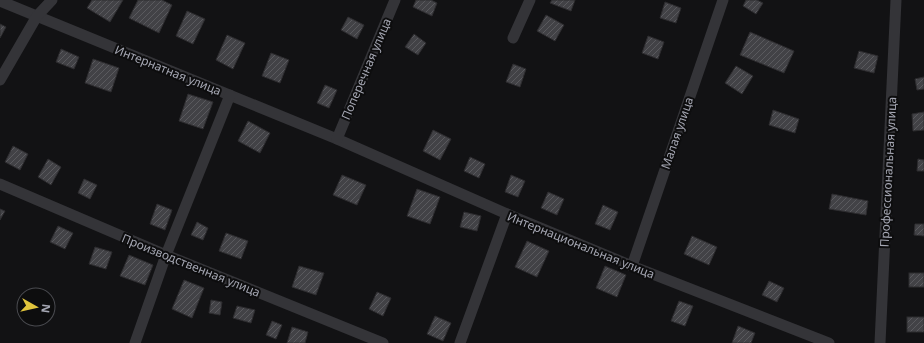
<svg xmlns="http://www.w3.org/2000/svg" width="924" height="343" viewBox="0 0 924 343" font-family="'Noto Sans',sans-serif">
  <defs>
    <pattern id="building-hatch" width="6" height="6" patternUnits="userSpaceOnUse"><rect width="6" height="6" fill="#424246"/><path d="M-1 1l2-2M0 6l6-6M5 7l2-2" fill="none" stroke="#5a5a5e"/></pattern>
  </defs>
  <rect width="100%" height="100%" fill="#121214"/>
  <g fill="url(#building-hatch)" stroke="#2d2c2f">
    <path d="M 92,0 L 123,0 L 110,22 L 87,8 Z"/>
    <path d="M 138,0 L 162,0 L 172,5 L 159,33 L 129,18 Z"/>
    <path d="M 416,0 L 431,0 L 437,3 L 432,16 L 413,7 Z"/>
    <path d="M 552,0 L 575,0 L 571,11 L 550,3 Z"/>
    <path d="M 746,0 L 757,0 L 763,3 L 756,14 L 743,6 Z"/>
    <path d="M 665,2 L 681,8 L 676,23 L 660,18 Z"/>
    <path d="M 187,11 L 205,19 L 193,44 L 176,36 Z"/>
    <path d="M 546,15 L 564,25 L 555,41 L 537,31 Z"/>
    <path d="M 348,17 L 364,25 L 357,39 L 341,30 Z"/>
    <path d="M 0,24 L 6,27 L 0,38 Z"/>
    <path d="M 750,32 L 794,51 L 784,73 L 740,55 Z"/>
    <path d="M 414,34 L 426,43 L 418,55 L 405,47 Z"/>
    <path d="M 227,35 L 245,43 L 233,69 L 216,60 Z"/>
    <path d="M 648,36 L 664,42 L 658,59 L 642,53 Z"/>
    <path d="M 61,49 L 79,57 L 74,69 L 56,62 Z"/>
    <path d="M 859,51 L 878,56 L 874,73 L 854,68 Z"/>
    <path d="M 271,53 L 289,60 L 280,83 L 262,76 Z"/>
    <path d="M 93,59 L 119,68 L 111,92 L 85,83 Z"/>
    <path d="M 513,64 L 526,69 L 520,87 L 506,82 Z"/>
    <path d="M 736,66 L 753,76 L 742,94 L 725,83 Z"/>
    <path d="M 924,77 L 924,89 L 917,90 L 915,79 Z"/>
    <path d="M 325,85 L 337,90 L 329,108 L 317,103 Z"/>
    <path d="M 188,94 L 213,102 L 203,129 L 179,121 Z"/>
    <path d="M 773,110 L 799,119 L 795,133 L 769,125 Z"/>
    <path d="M 924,112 L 924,130 L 913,131 L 912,114 Z"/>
    <path d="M 248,121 L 270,133 L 260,153 L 238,141 Z"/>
    <path d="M 433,130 L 451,139 L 440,160 L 423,151 Z"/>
    <path d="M 13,146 L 28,154 L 20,170 L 5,162 Z"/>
    <path d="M 470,157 L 485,164 L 479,178 L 464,171 Z"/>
    <path d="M 48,159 L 61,167 L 51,185 L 38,177 Z"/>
    <path d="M 918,159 L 924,160 L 924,171 L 917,171 Z"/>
    <path d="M 342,175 L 366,185 L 357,205 L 333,195 Z"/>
    <path d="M 511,175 L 525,181 L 518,197 L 505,192 Z"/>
    <path d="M 84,179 L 97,185 L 90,199 L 78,193 Z"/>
    <path d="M 417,189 L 440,197 L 430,224 L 407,216 Z"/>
    <path d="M 548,192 L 564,199 L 557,215 L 541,208 Z"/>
    <path d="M 832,194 L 868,201 L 866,215 L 829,209 Z"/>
    <path d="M 157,204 L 172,210 L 165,230 L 150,224 Z"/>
    <path d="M 603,205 L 618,212 L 610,230 L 595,224 Z"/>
    <path d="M 0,209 L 5,211 L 0,220 Z"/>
    <path d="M 464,212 L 481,216 L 477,231 L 460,227 Z"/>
    <path d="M 197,222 L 208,228 L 203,240 L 191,235 Z"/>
    <path d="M 915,224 L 924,224 L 924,236 L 914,235 Z"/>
    <path d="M 58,226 L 73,233 L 65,249 L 50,242 Z"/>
    <path d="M 226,233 L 248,241 L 241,259 L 219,251 Z"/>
    <path d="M 692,236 L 717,247 L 709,265 L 684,254 Z"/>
    <path d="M 527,241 L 549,251 L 537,277 L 515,267 Z"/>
    <path d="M 95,247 L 112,252 L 106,269 L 89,264 Z"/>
    <path d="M 129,255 L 153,265 L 145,285 L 120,276 Z"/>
    <path d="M 299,266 L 324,273 L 316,295 L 292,287 Z"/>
    <path d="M 605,266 L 626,275 L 617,297 L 596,288 Z"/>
    <rect x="909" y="273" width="15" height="14"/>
    <path d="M 184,280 L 204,288 L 192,318 L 172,309 Z"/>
    <path d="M 769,281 L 784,288 L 777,302 L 762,295 Z"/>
    <path d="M 377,292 L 391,298 L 383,316 L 369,309 Z"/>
    <path d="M 211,300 L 222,302 L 220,315 L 209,313 Z"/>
    <path d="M 679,301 L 693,306 L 685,326 L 671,321 Z"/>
    <path d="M 237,306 L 255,310 L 251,323 L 233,318 Z"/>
    <path d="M 435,316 L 451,323 L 443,341 L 427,334 Z"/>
    <rect x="907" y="317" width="17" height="15"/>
    <path d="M 272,321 L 282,325 L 276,339 L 266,335 Z"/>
    <path d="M 738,326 L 755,333 L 751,343 L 732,343 Z"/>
    <path d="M 292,327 L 308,332 L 305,343 L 287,343 Z"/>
  </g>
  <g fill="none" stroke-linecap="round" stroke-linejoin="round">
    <g stroke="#343438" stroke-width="11">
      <path d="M 0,1 L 337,139 L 507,214 L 632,266 L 829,343"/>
      <path d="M 513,38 L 530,0"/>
      <path d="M 0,80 L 37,16 L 52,0"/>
      <path d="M 337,139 L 395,0"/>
      <path d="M 0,184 L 166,255 L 383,343"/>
      <path d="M 632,266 L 723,0"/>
      <path d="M 135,343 L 166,255 L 230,95"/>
      <path d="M 460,343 L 507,214"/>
      <path d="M 880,343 L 896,0"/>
    </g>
  </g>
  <g text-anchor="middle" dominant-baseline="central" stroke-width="4" stroke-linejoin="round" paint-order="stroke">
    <g font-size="12" fill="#a5a7b3" stroke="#0d0d0e">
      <text transform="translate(366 69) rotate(-67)">Поперечная улица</text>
      <text transform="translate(168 70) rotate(22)">Интернатная улица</text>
      <text transform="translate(677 133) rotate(-71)">Малая улица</text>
      <text transform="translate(888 172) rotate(-87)">Профессиональная улица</text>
      <text transform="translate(581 245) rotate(22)">Интернациональная улица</text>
      <text transform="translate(191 265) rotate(22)">Производственная улица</text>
    </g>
  </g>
  <g transform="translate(36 307) rotate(98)"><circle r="19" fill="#0d0d0e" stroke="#4a4b50"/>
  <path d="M0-3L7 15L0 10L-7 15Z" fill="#e1c53d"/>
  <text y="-6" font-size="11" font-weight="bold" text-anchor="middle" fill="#a5a7b3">N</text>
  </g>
</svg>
